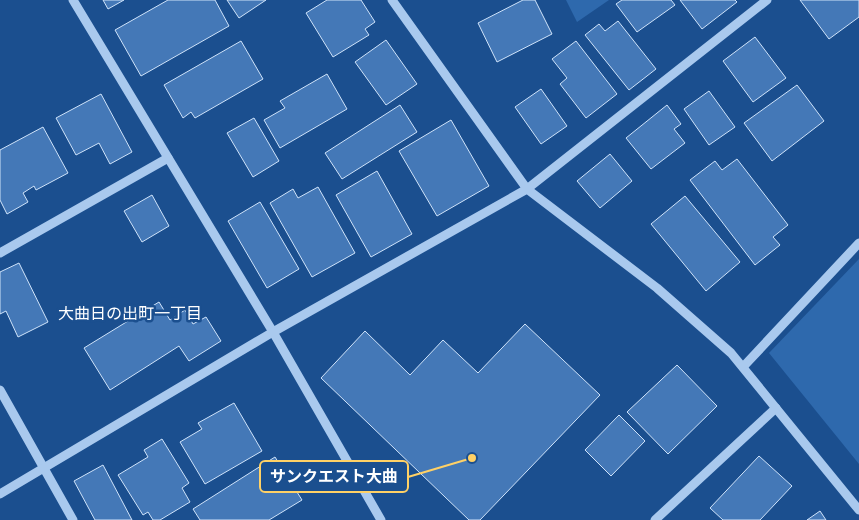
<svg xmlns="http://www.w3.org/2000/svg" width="859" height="520" viewBox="0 0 859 520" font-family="'DM Sans','Noto Sans JP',sans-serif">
  <rect width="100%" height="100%" fill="#1b4f8f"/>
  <g fill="#2e69ad">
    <path d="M 566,0 L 609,0 L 577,22 Z"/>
    <path d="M 859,259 L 859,464 L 769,353 Z"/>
  </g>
  <g fill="#4478b7" stroke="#cfe3fa">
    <path d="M 103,0 L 124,0 L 108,9 Z"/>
    <path d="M 168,0 L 215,0 L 229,26 L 141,76 L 115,30 Z"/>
    <path d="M 227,0 L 266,0 L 239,18 Z"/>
    <path d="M 327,0 L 361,0 L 375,22 L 365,29 L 369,35 L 333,57 L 306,13 Z"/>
    <path d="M 523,0 L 535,0 L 552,34 L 497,62 L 478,23 Z"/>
    <path d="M 622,0 L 671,0 L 675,5 L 637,32 L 616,4 Z"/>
    <path d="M 680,0 L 735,0 L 737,2 L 702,29 Z"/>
    <path d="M 800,0 L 859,0 L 859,17 L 829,39 Z"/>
    <path d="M 618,21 L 656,69 L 629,90 L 585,35 L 599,24 L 605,31 Z"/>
    <path d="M 755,37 L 786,78 L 753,102 L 723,61 Z"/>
    <path d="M 386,40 L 417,84 L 386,105 L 355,62 Z"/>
    <path d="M 241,41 L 263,79 L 195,118 L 191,112 L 183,118 L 164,85 Z"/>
    <path d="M 576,41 L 617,94 L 586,118 L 560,84 L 567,78 L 552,59 Z"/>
    <path d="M 327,74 L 347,109 L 280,148 L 264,120 L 285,108 L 280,101 Z"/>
    <path d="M 797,85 L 824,121 L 772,161 L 744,123 Z"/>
    <path d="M 541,89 L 567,126 L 541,144 L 515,107 Z"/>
    <path d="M 709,91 L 735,127 L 709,145 L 684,109 Z"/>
    <path d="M 101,94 L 132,152 L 110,164 L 99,143 L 76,155 L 56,118 Z"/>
    <path d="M 400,105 L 417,132 L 342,179 L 325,153 Z"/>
    <path d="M 667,105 L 681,124 L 674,129 L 685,143 L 651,169 L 626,138 Z"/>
    <path d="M 254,118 L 279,161 L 253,177 L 227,133 Z"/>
    <path d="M 451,120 L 489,186 L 437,216 L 399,151 Z"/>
    <path d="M 43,127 L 68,173 L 36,190 L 34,186 L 23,193 L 28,202 L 7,214 L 0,200 L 0,150 Z"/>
    <path d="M 610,154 L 632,181 L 600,208 L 577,181 Z"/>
    <path d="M 737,159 L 788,225 L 773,237 L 780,245 L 755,265 L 690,180 L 715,161 L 722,170 Z"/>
    <path d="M 377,171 L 412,234 L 371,257 L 336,195 Z"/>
    <path d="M 318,187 L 355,253 L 312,277 L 270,203 L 293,189 L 298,198 Z"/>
    <path d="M 152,195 L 169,226 L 142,242 L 124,211 Z"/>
    <path d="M 685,196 L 740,262 L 706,291 L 651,224 Z"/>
    <path d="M 260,202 L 299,269 L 267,288 L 228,221 Z"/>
    <path d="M 19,263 L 48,322 L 18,337 L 6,311 L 0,314 L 0,272 Z"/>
    <path d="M 159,302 L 170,320 L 185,310 L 193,324 L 206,317 L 221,341 L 189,361 L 179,346 L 110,390 L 84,348 Z"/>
    <path d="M 525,324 L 600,395 L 480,520 L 469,520 L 321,378 L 365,331 L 410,375 L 443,340 L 478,373 Z"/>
    <path d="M 677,365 L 717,406 L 668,454 L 627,412 Z"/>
    <path d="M 234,403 L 262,451 L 205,484 L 180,442 L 202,429 L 198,423 Z"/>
    <path d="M 619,415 L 645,441 L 611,476 L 585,450 Z"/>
    <path d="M 162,439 L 189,483 L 182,488 L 190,502 L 160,520 L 153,520 L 148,512 L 143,515 L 118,475 L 148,457 L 144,450 Z"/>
    <path d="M 759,456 L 792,486 L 760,520 L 723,520 L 710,508 Z"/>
    <path d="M 275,457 L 302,500 L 269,520 L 200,520 L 193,509 Z"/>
    <path d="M 103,465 L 132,520 L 95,520 L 74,481 Z"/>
    <path d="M 820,511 L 826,520 L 807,520 Z"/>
  </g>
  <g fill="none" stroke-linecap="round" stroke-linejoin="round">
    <g stroke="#a9c9ee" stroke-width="9">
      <path d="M 73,0 L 273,332 L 381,520"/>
      <path d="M 392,0 L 527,189 L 657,288 L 731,353 L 859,510"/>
      <path d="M 0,253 L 168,158"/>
      <path d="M 743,367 L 859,243"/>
      <path d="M 0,390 L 73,520"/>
      <path d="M 0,494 L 273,332 L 527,189 L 767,0"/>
      <path d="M 655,520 L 776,408"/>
    </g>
  </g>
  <g text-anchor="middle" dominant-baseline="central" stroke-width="5" stroke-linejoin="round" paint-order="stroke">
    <g font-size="16" fill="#fff" stroke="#1b4f8f">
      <text x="130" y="313">大曲日の出町一丁目</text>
    </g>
  </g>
  <path fill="none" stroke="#ffd166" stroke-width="2" d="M472 458L408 477"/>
  <circle fill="#ffd166" stroke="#1b4f8f" stroke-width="2" cx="472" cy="458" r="5"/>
  <rect fill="#1b4f8f" stroke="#ffd166" stroke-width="2" x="260" y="461" width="148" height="31" rx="5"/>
  <g font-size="16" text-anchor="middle" font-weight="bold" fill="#fff">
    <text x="334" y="482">サンクエスト大曲</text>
  </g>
</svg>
